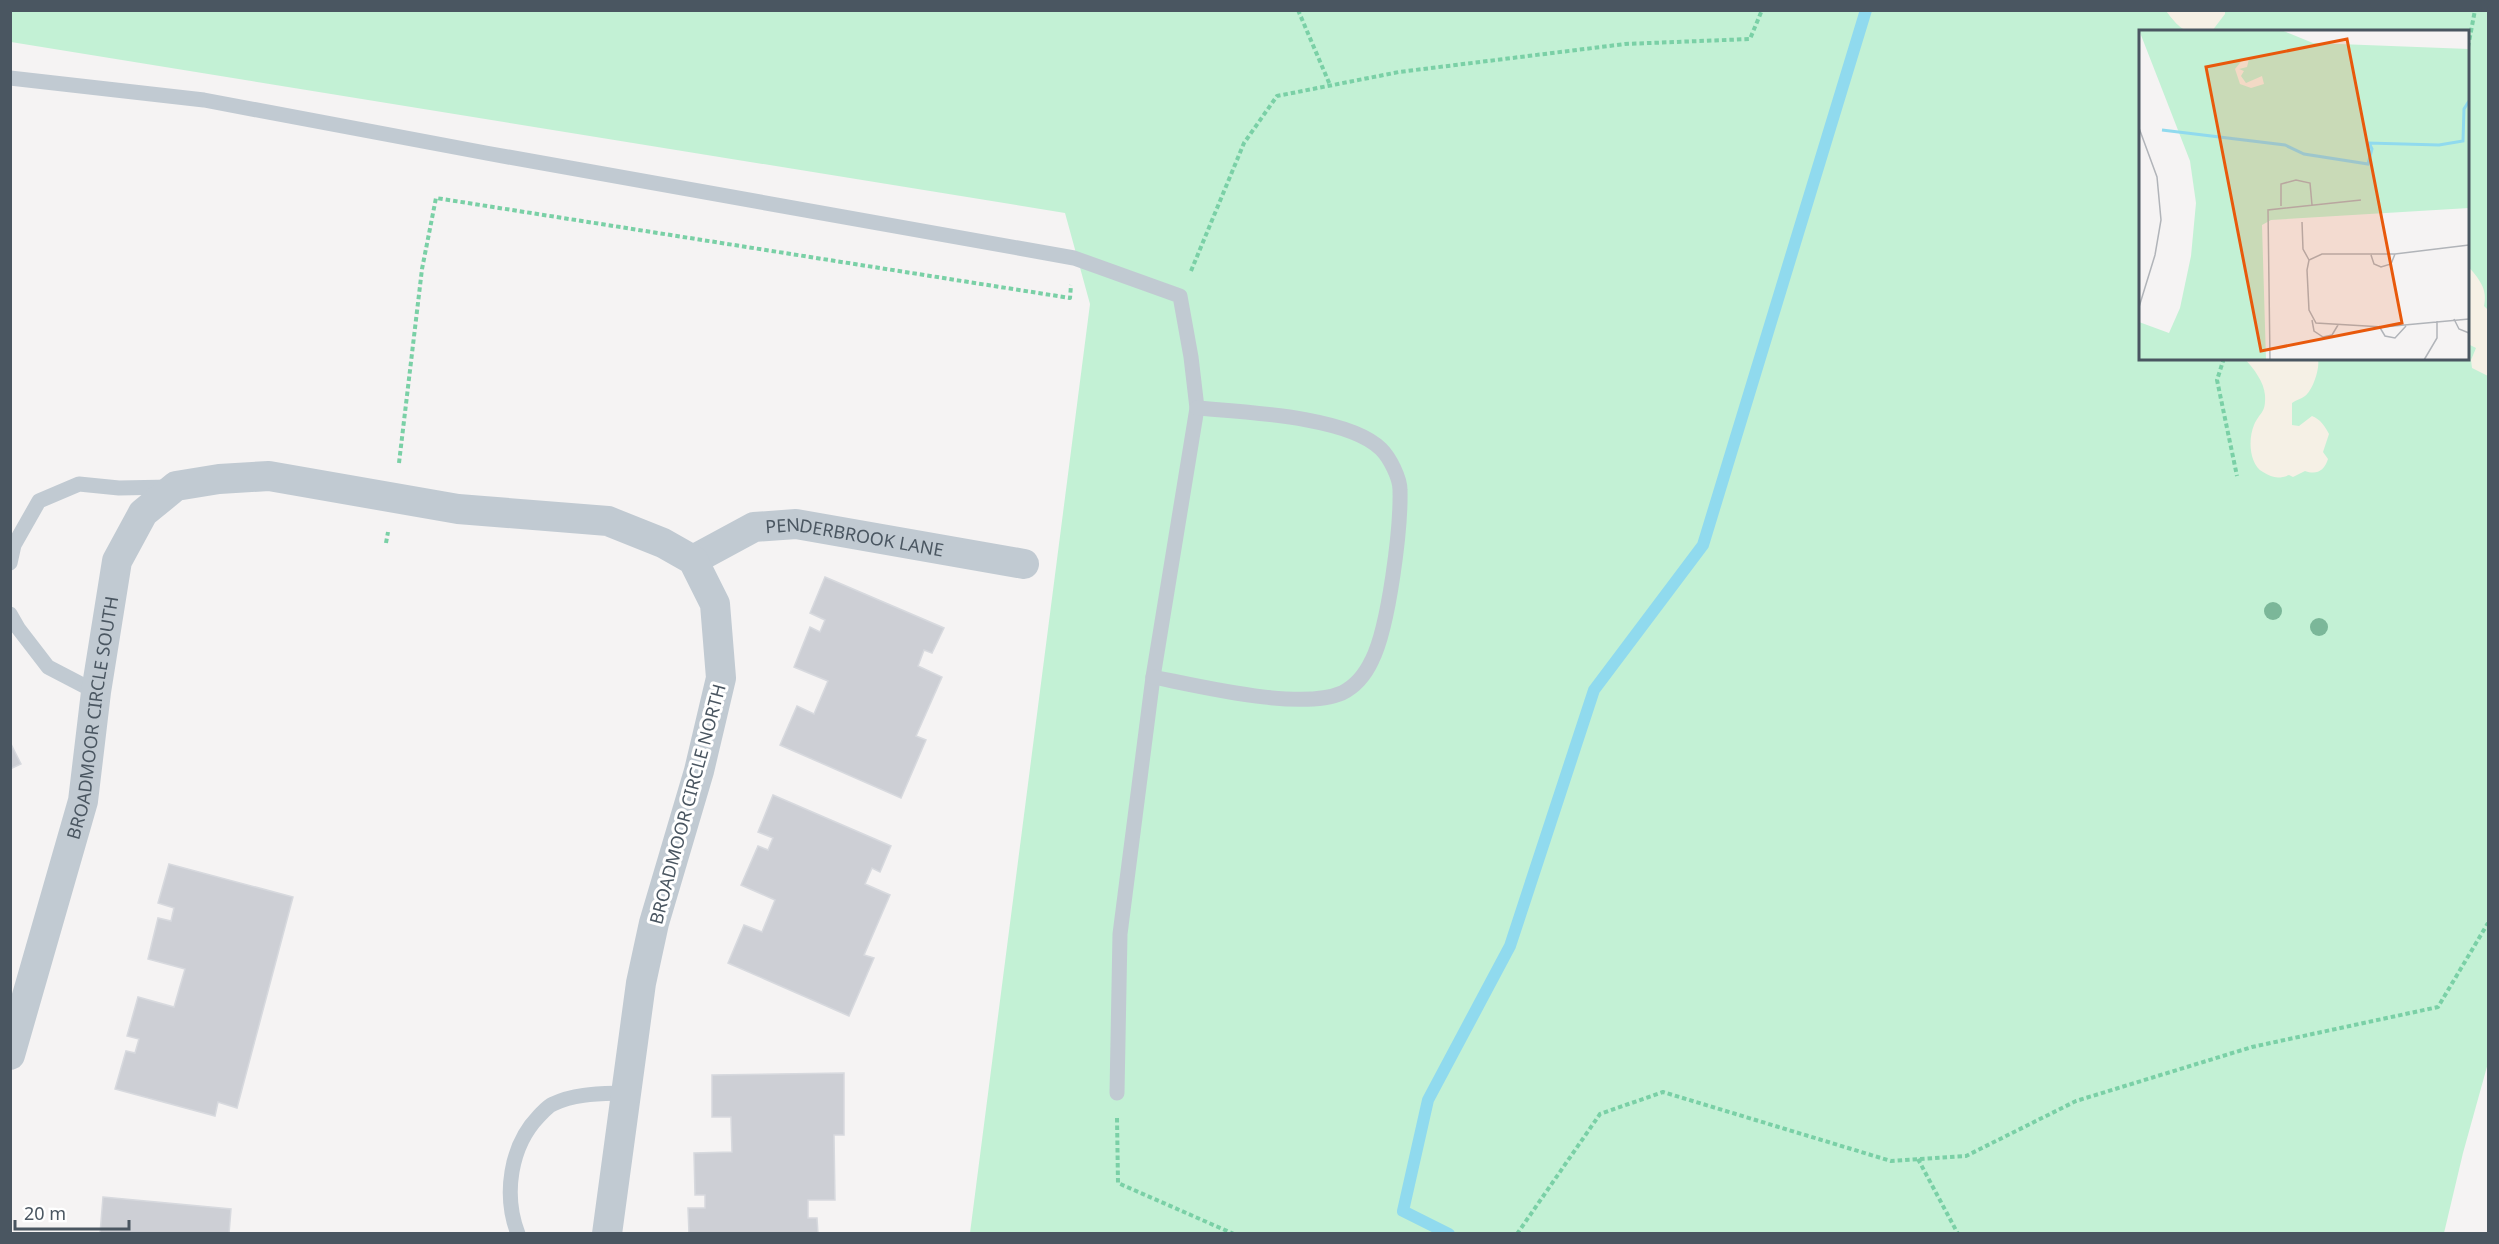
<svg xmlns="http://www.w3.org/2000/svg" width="2499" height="1244" viewBox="0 0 2499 1244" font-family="'Noto Sans',sans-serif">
  <rect width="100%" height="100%" fill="#f5f3f3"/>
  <path fill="#c3f1d5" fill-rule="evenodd" d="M 10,11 L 2488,11 L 2488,1063 L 2463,1153 L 2444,1233 L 970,1233 L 1090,304 L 1065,213 L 11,42 ZM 2140,32 L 2468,32 L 2468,358 L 2140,358 Z"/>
  <g fill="#f5f0e5">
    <path d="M 2166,11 L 2225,11 L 2225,14 L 2212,31 C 2184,32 2183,33 2166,11 Z"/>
    <path d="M 2468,266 C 2479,279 2488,289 2484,306 L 2488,310 L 2488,376 L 2472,368 L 2471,360 L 2476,348 L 2468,344 Z"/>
    <path d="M 2245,359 L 2318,359 C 2320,368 2313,390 2305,396 C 2301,399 2296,400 2292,403 L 2292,425 L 2299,426 L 2312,416 C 2321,420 2324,425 2329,434 L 2323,452 L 2328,459 C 2324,471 2317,475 2305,471 L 2293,477 L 2289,475 C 2279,479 2272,478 2263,472 C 2249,464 2248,439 2254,425 C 2260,411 2266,414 2265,395 C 2264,382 2254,369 2245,359 Z"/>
  </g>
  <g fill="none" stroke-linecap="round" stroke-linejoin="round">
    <path stroke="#90daee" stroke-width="12" d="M 1449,1234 L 1403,1211 L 1428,1100 L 1510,946 L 1594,690 L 1703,545 L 1866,10"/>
  </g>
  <g fill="#cdcfd5" stroke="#d7d9de" stroke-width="1.5">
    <path d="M 825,577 L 944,628 L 932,653 L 924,650 L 918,666 L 942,677 L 916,736 L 926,740 L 901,798 L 780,745 L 797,706 L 814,714 L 828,681 L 794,667 L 810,627 L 820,632 L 825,620 L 810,613 Z"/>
    <path d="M 10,742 L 21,764 L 10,769 Z"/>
    <path d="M 773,795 L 891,846 L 880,872 L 872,868 L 865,884 L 890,895 L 864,955 L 874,958 L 849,1016 L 728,963 L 744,925 L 762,932 L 775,900 L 741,885 L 758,846 L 768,850 L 773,838 L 758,832 Z"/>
    <path d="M 169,864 L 293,897 L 237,1108 L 218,1102 L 215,1116 L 115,1089 L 126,1051 L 135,1053 L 139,1039 L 127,1036 L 138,997 L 174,1007 L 185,969 L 148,959 L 158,918 L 171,921 L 174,908 L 158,903 Z"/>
    <path d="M 844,1073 L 844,1135 L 834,1135 L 835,1200 L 808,1200 L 808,1218 L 817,1218 L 818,1234 L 689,1234 L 688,1208 L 705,1208 L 705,1195 L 695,1195 L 694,1153 L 732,1152 L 731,1117 L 712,1117 L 712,1075 Z"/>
    <path d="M 103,1197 L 231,1209 L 229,1234 L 100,1234 Z"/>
  </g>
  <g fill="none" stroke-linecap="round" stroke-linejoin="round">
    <g stroke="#7ad0a6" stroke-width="4" stroke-dasharray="4.5 3" stroke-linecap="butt">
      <path d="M 1298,10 L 1330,85"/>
      <path d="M 2468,47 L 2475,10"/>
      <path d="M 1191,271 L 1244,143 L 1277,96 L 1399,72 L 1625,44 L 1750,39 L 1762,10"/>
      <path d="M 2224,358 L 2217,380 L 2237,476"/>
      <path d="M 399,463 L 422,269 L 436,198 L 1070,298 L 1071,285"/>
      <path d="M 386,543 L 388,532"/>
      <path d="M 1117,1118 L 1118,1183 L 1234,1234"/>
      <path d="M 1918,1159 L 1958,1234"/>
      <path d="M 1517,1234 L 1600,1114 L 1663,1092 L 1891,1161 L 1966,1156 L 2076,1101 L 2252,1047 L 2438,1007 L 2488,923"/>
    </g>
    <g stroke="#c1cad2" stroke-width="15">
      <path d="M 10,78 L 204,100 L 486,153 L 1074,258 L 1180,296 L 1191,357 L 1197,408 L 1153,677 L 1120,934 L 1117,1093"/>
      <path d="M 10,563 L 14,545 L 39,501 L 79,484 L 119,488 L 170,487"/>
      <path d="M 10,614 L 18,628 L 48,667 L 96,692"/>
      <path d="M 1153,677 C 1199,686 1300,711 1342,693 C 1356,686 1366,673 1372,660 C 1389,626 1401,528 1400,490 C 1400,478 1390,458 1381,449 C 1348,416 1242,412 1197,408"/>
      <path d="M 518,1234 C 503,1195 510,1146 539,1116 C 543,1112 548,1106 553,1104 C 576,1093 601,1094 626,1093"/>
    </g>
    <g stroke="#c1cad2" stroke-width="30">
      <path id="s1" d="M 693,560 L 754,527 L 796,524 L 1024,564"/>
      <path id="s2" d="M 10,1055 L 83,801 L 96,692 L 117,561 L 143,513 L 176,486 L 219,479 L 269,476 L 458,509 L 608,521 L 663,543 L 693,560 L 715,604 L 721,678 L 699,771 L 654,923 L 641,983 L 607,1234"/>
    </g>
  </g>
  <g fill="#7bb799">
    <circle cx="2273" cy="611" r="9"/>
    <circle cx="2319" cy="627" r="9"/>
  </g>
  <g text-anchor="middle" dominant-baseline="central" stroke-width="6" stroke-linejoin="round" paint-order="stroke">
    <g font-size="18" fill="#4a5661" stroke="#fff">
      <text stroke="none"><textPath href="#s1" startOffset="171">PENDERBROOK LANE</textPath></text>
      <text stroke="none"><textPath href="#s2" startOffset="348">BROADMOOR CIRCLE SOUTH</textPath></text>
      <text transform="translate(687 804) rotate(-75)">BROADMOOR CIRCLE NORTH</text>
    </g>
  </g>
  <g transform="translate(2139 30)">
    <rect width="330" height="330" fill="#f5f3f3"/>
    <path d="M 0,0 L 142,0 L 174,13 L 330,19 L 330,178 L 132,190 L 123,195 L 127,330 L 0,330 L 0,292 L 30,303 L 41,278 L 52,226 L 57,173 L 51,131 Z" fill="#c3f1d5"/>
    <path d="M 105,28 L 110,29 L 108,37 L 100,39 L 105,41 L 102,46 L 107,53 L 123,46 L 125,54 L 112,58 L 101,54 L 96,39 Z" fill="#f5f0e5"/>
    <path fill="none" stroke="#90daee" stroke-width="3" d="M 23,100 L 146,115 L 165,124 L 229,134 L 233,119 L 230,113 L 300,115 L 324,111 L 325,79 L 330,71"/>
    <path fill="none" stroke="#b1b4b9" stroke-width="1.5" d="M 0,98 L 18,147 L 22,190 L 16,225 L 0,277M 142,176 L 142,154 L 157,150 L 171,153 L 173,175M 163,192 L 164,219 L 170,230M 330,215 L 256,224 L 183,224 L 170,230 L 168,240 L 170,280 L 177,293 L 244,297 L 330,289M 232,225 L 235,234 L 242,237 L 252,234 L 256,224M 315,289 L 320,299 L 330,303M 173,290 L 175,301 L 184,307 L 193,305 L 199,295M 240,296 L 246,306 L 256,308 L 267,296M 131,330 L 129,180 L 222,170M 285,330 L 298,308 L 298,291"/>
    <path fill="#e8590c" fill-opacity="0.15" stroke="#e8590c" stroke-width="3" d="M 208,9 L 263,293 L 122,321 L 67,37 Z"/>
    <rect width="330" height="330" fill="none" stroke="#4a5661" stroke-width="3"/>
  </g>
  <rect width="2499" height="1244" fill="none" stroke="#4a5661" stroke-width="24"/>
  <path d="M15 1220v9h114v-9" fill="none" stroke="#4a5661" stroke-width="3"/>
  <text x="24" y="1220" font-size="18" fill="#4a5661" stroke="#ffffff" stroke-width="4.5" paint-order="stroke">20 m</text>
</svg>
